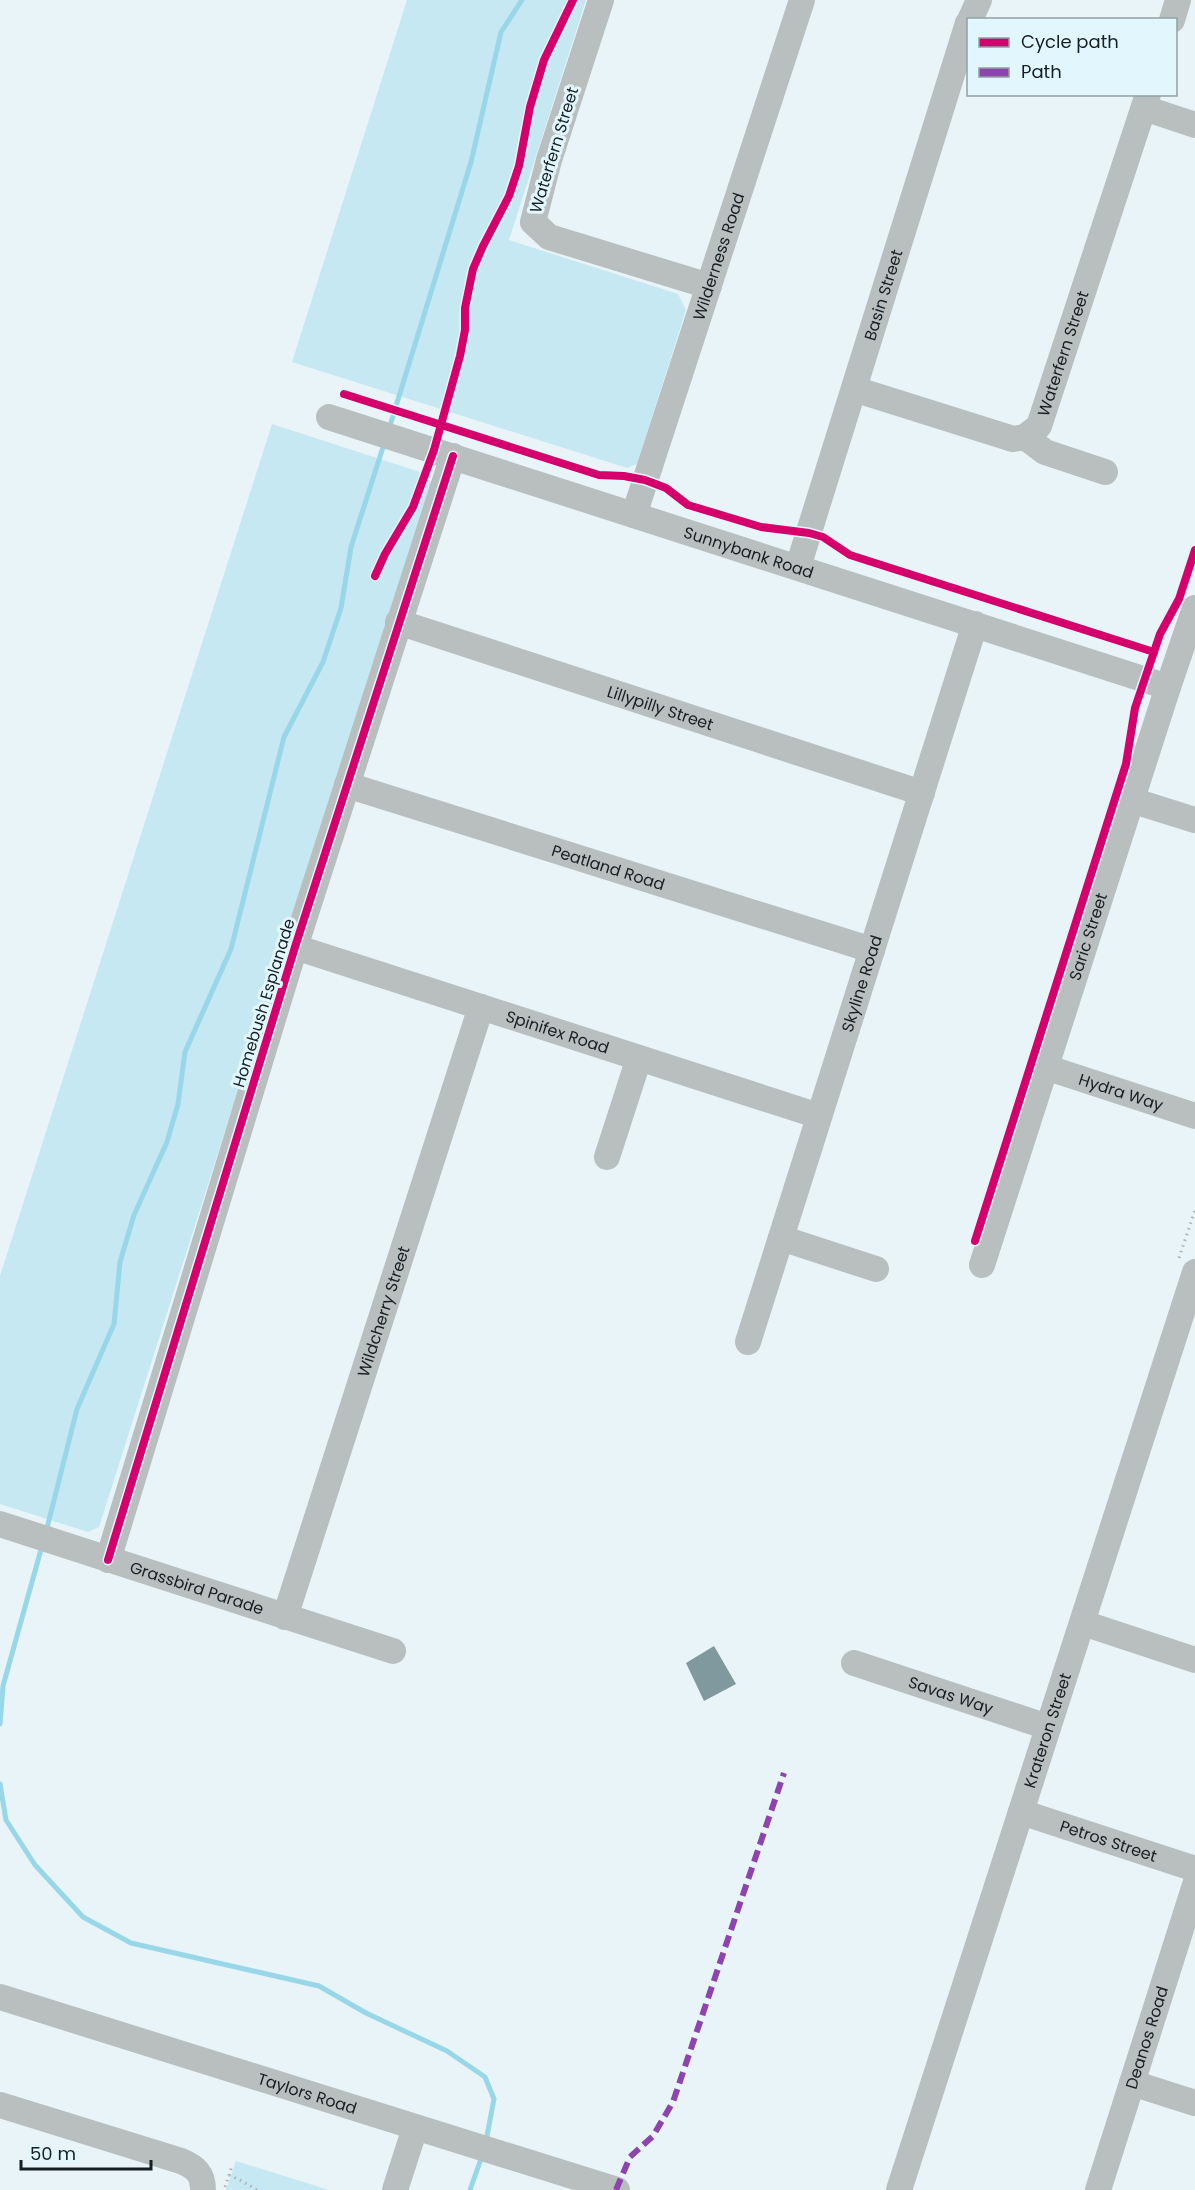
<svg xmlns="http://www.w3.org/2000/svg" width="1195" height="2190" viewBox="0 0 1195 2190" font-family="Poppins,sans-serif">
  <rect width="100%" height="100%" fill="#e8f4f7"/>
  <g fill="#c5e8f3">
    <path d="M 407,0 L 586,0 L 509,240 L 678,294 L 686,310 L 637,464 L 627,468 L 292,362 Z"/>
    <path d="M 272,424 L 426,474 L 431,483 L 99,1527 L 88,1532 L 0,1504 L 0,1276 Z"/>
    <path d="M 236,2161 L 329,2190 L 226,2190 Z"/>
  </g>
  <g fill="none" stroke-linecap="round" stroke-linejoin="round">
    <g stroke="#98d7e8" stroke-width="5">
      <path d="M 389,429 L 471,162 L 501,32 L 522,0"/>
      <path d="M 46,1532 L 77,1409 L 114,1324 L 120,1262 L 134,1215 L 167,1142 L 178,1104 L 185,1052 L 231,949 L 284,737 L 323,662 L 341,608 L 351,547 L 385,441"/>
      <path d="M 0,1724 L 3,1686 L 42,1546"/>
      <path d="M 0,1784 L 6,1820 L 35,1865 L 83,1917 L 131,1943 L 319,1986 L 366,2013 L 447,2051 L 485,2077 L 494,2099 L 486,2141"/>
      <path d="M 470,2190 L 482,2156"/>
    </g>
  </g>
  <path fill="#80999e" d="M 714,1646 L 736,1684 L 704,1701 L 686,1663 Z"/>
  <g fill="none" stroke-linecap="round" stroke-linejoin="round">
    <g stroke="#adb3b5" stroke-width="3" stroke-dasharray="1.5 4.5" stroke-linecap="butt">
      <path d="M 1179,1258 L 1195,1210"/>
      <path d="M 229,2175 L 242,2181 L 257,2190"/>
      <path d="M 225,2187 L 232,2166"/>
    </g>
    <g stroke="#b9bebf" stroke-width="26">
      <path d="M 601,0 L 549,160 L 533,222 L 549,237 L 709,286"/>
      <path d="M 970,20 L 979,0"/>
      <path d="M 1172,20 L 1178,0"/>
      <path d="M 1144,108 L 1195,125"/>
      <path id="s1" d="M 854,389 L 1013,439 L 1025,437 L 1039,426 L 1148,94"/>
      <path id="s2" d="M 329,417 L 1168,687"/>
      <path d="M 1025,437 L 1045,452 L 1105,472"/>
      <path id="s3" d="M 634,515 L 802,0"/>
      <path id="s4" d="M 798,567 L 968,23"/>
      <path id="s5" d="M 398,622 L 922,793"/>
      <path id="s6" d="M 347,785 L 872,950"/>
      <path d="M 1131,800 L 1195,820"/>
      <path id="s7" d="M 295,947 L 819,1116"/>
      <path id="s8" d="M 1045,1067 L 1195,1116"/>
      <path d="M 607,1157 L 639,1058"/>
      <path d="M 781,1238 L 876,1269"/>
      <path id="s9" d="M 982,1265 L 1168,687 L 1195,608"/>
      <path id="s10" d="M 748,1342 L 975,624"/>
      <path id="s11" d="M 0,1524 L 393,1651"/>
      <path d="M 108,1560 L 295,947 L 453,456"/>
      <path id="s12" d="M 285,1617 L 481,1007"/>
      <path d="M 1083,1623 L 1195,1660"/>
      <path id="s13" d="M 854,1663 L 1048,1727"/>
      <path id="s14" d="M 1021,1812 L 1195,1869"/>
      <path id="s15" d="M 0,1997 L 617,2190"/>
      <path d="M 1132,2083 L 1195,2103"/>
      <path d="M 0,2105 L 181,2161 C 195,2167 203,2173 203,2190"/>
      <path d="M 395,2190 L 415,2128"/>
      <path id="s16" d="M 899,2190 L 1195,1272"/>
      <path id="s17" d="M 1098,2190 L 1195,1885"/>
    </g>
    <path stroke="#8e44ad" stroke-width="6" stroke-dasharray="12 6" stroke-linecap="butt" d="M 616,2190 L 630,2157 L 653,2136 L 673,2102 L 784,1773"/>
    <defs>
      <g id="cycleway">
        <path d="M 344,394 L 599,475 L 624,476 L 645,480 L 666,488 L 688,505 L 761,527 L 809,533 L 823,537 L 850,555 L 1154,652"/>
        <path d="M 375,576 L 385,554 L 413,507 L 434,450 L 460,356 L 465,330 L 465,308 L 473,269 L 483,246 L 509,196 L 519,166 L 530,107 L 544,60 L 573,0"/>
        <path d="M 975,1241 L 1126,764 L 1135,708 L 1160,634 L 1179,599 L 1195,550"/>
        <path d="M 108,1560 L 295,947 L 453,456"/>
      </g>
    </defs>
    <use href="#cycleway" stroke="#e2f7fd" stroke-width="11"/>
    <use href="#cycleway" stroke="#d6006c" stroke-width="8"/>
  </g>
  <g text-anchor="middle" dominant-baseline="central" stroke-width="6" stroke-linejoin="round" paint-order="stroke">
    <g font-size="16" fill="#161f22" stroke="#e2f7fd">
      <text transform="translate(554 150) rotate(-73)">Waterfern Street</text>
      <text stroke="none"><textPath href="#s3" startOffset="272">Wilderness Road</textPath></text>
      <text stroke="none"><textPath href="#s4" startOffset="285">Basin Street</textPath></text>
      <text stroke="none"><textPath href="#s1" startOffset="273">Waterfern Street</textPath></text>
      <text stroke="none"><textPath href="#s2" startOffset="441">Sunnybank Road</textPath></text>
      <text stroke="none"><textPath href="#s5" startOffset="276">Lillypilly Street</textPath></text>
      <text stroke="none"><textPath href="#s6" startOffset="274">Peatland Road</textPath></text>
      <text stroke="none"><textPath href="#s9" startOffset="345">Saric Street</textPath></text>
      <text stroke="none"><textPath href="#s10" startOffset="376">Skyline Road</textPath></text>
      <text transform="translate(264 1003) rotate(-73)">Homebush Esplanade</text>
      <text stroke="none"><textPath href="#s7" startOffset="276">Spinifex Road</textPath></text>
      <text stroke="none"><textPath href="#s8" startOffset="80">Hydra Way</textPath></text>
      <text stroke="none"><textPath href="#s12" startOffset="321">Wildcherry Street</textPath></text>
      <text stroke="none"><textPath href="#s11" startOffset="207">Grassbird Parade</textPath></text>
      <text stroke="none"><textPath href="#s13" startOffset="102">Savas Way</textPath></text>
      <text stroke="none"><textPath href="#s16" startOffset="483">Krateron Street</textPath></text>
      <text stroke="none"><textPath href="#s14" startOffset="92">Petros Street</textPath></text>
      <text stroke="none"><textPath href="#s17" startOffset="160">Deanos Road</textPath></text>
      <text stroke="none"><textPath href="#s15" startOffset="322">Taylors Road</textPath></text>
    </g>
  </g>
  <rect x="967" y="18" width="210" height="78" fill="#e2f7fd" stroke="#90a1a5" stroke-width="1.5"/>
  <rect x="979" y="38" width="30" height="9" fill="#d6006c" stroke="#90a1a5" stroke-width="1.5"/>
  <text x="1021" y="48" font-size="18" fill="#161f22">Cycle path</text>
  <rect x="979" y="68" width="30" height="9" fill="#8e44ad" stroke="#90a1a5" stroke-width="1.5"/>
  <text x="1021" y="78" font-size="18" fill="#161f22">Path</text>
  <path d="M21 2160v9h130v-9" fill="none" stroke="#161f22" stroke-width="3"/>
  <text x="30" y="2160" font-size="18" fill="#161f22" stroke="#e2f7fd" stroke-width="4.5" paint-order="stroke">50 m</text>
</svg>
